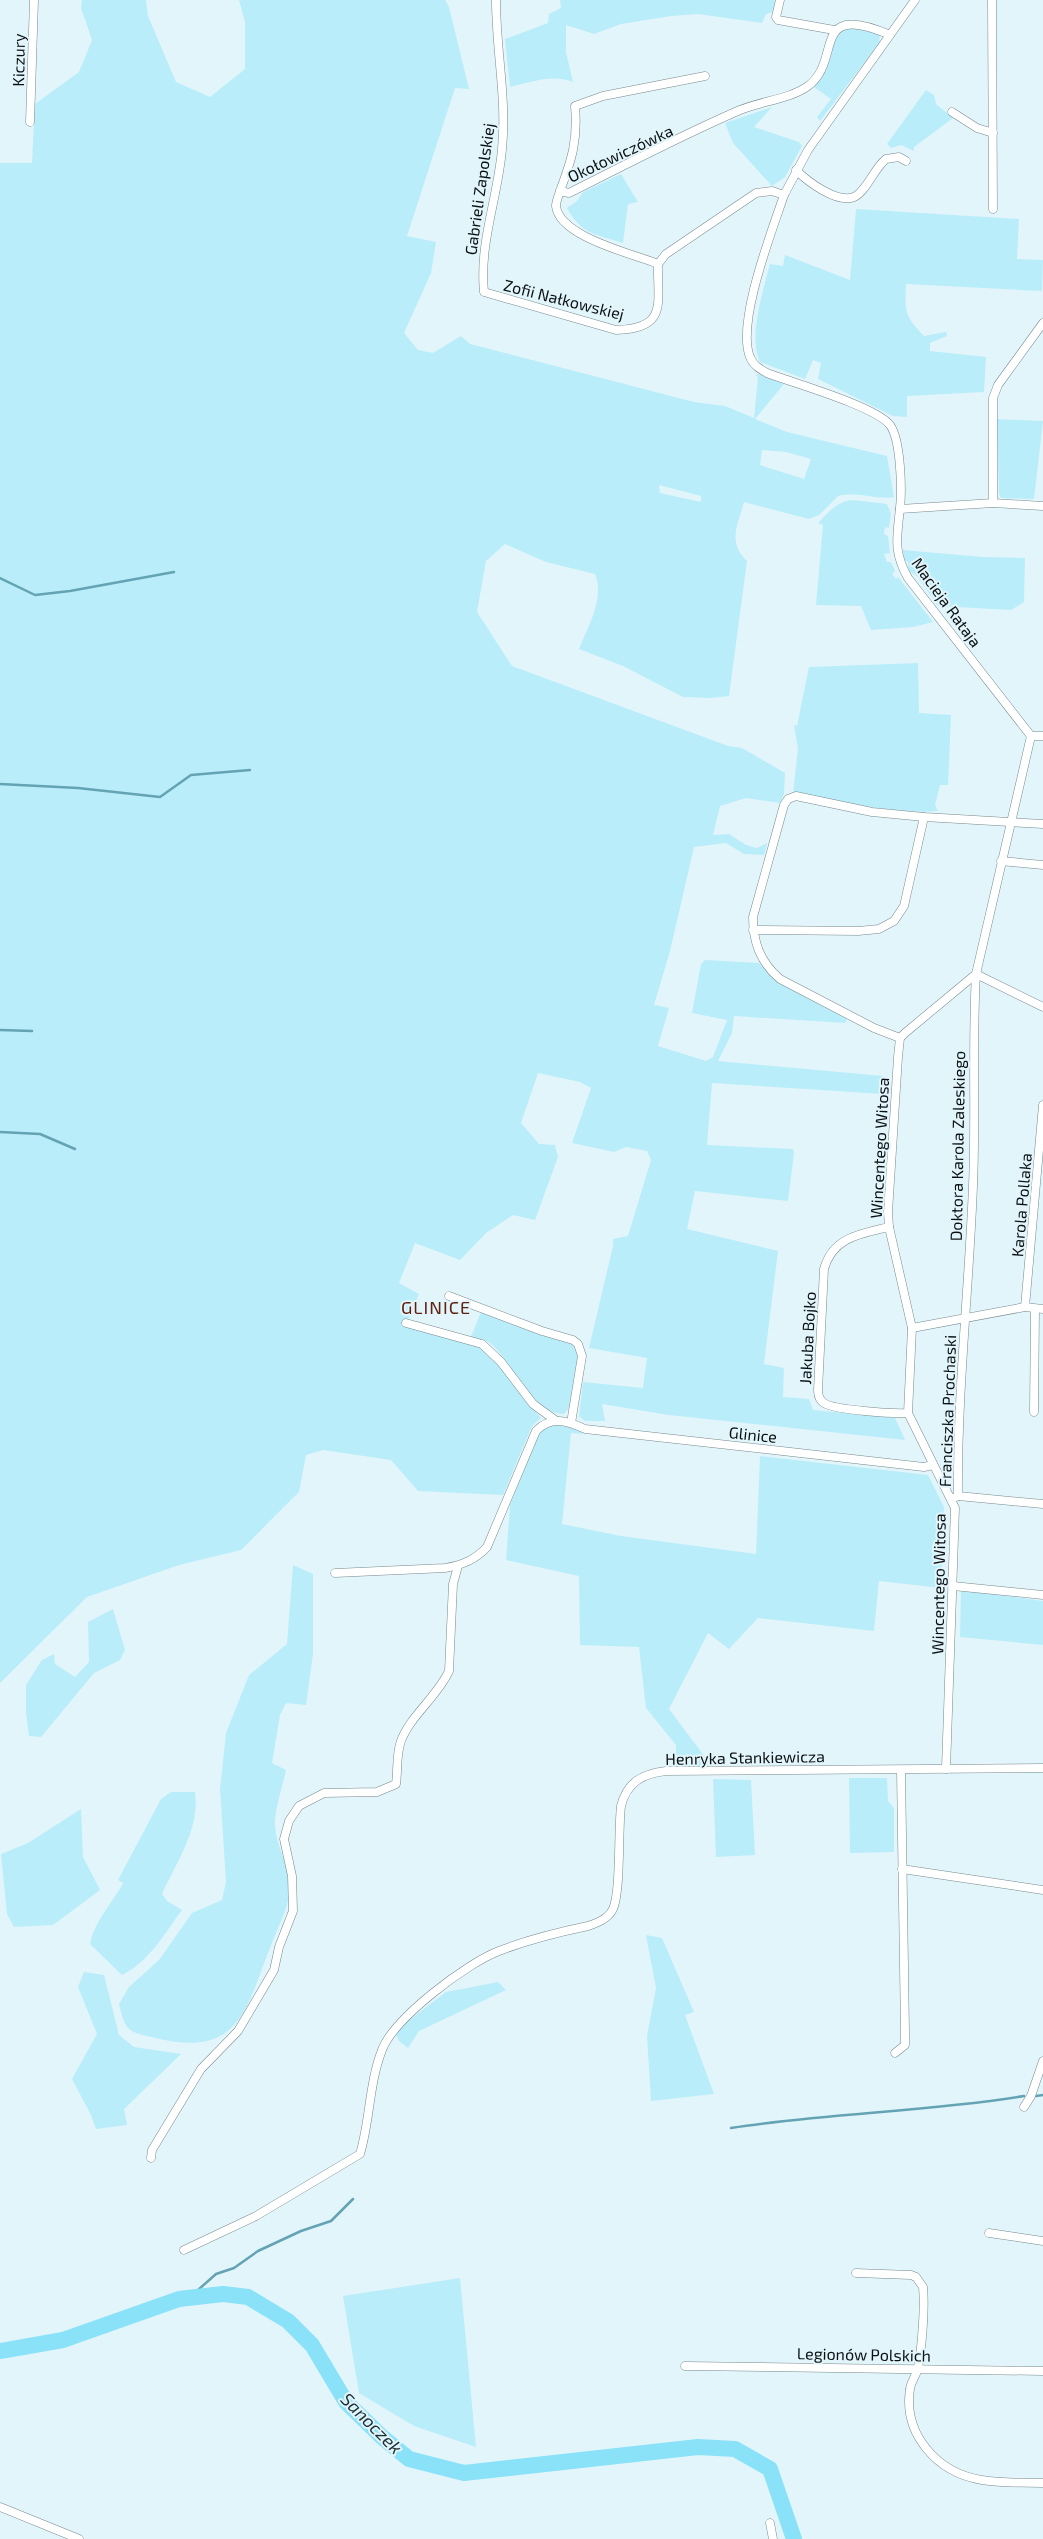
<svg xmlns="http://www.w3.org/2000/svg" width="1043" height="2539" viewBox="0 0 1043 2539" font-family="'Exo 2',sans-serif">
  <rect width="100%" height="100%" fill="#e2f5fb"/>
  <g fill="#baedfa" fill-rule="evenodd">
    <path d="M 82,0 L 146,0 L 148,16 L 176,82 L 210,97 L 245,69 L 245,22 L 239,0 L 445,0 L 449,7 L 469,89 L 455,88 L 407,236 L 436,242 L 431,273 L 404,333 L 418,350 L 433,353 L 461,336 L 470,344 L 694,402 L 725,406 L 754,418 L 758,377 L 756,375 L 758,374 L 784,384 L 755,419 L 787,432 L 887,456 L 894,497 C 876,500 859,491 838,496 L 819,515 L 809,519 L 744,502 C 738,525 727,542 747,561 L 729,696 L 711,698 L 683,697 L 623,666 L 579,649 C 588,626 605,599 595,574 L 546,562 L 505,544 L 486,561 L 477,612 L 512,666 L 728,746 L 742,748 L 785,773 L 784,794 L 780,803 L 746,798 L 720,806 L 713,835 L 729,834 L 746,845 L 757,848 L 767,843 L 764,855 L 744,854 L 726,843 L 694,847 L 670,951 L 654,1005 L 669,1008 L 658,1046 L 706,1061 L 713,1057 L 727,1020 L 692,1013 L 701,964 L 705,960 L 759,963 L 778,982 L 847,1019 L 845,1023 L 734,1016 L 732,1033 L 718,1061 L 883,1076 L 883,1094 L 712,1083 L 707,1145 L 793,1149 L 794,1153 L 788,1201 L 695,1191 L 687,1229 L 778,1251 L 764,1364 L 784,1368 L 783,1397 L 809,1399 L 813,1410 L 895,1418 L 905,1440 L 669,1415 L 602,1404 L 605,1421 L 585,1421 L 579,1416 L 583,1382 L 643,1388 L 647,1358 L 589,1348 L 613,1246 L 613,1239 L 628,1236 L 651,1160 L 647,1151 L 626,1147 L 614,1152 L 572,1143 L 591,1088 L 580,1082 L 538,1073 L 521,1123 L 539,1144 L 555,1145 L 558,1157 L 535,1220 L 513,1215 L 486,1233 L 460,1260 L 415,1243 L 399,1283 L 419,1294 L 408,1320 C 424,1326 469,1339 480,1348 C 505,1368 520,1395 541,1418 L 532,1426 L 503,1495 L 418,1491 L 391,1460 L 323,1450 L 306,1455 L 299,1492 L 241,1550 L 179,1565 L 87,1597 L 0,1683 L 0,163 L 32,163 L 35,104 L 79,72 L 92,40 L 81,8 ZM 762,450 L 786,452 L 811,459 L 804,479 L 760,465 ZM 659,485 L 701,496 L 701,502 L 660,493 Z"/>
    <path d="M 560,0 L 773,0 L 775,1 L 773,12 L 766,14 L 762,23 L 698,14 L 671,16 L 621,24 L 594,34 L 566,25 L 566,52 L 573,82 C 551,74 533,82 510,87 L 505,39 L 548,23 L 549,14 L 561,8 Z"/>
    <path d="M 848,27 L 861,27 L 879,35 L 880,42 L 820,121 L 817,117 L 831,99 L 814,87 L 837,33 Z"/>
    <path d="M 926,90 L 934,95 L 936,104 L 953,118 L 914,147 L 914,151 L 901,145 L 891,148 L 887,144 Z"/>
    <path d="M 772,107 L 754,127 L 799,142 L 802,146 L 785,177 L 772,186 L 733,143 L 725,123 Z"/>
    <path d="M 621,174 L 638,202 L 628,204 L 623,243 C 595,234 582,235 567,208 L 577,201 L 583,192 Z"/>
    <path d="M 856,209 L 1019,219 L 1017,259 L 1043,260 L 1042,291 L 906,284 C 905,312 904,315 924,336 L 946,332 L 947,336 L 930,343 L 930,351 L 986,357 L 984,392 L 907,396 L 907,417 L 893,416 L 818,379 L 821,363 L 813,360 L 805,379 L 760,362 C 748,337 763,291 770,264 L 783,266 L 785,255 L 850,280 Z"/>
    <path d="M 997,419 L 1043,421 L 1034,499 L 1001,498 L 999,494 Z"/>
    <path d="M 853,500 L 887,504 L 891,514 L 889,528 L 885,527 L 884,534 L 888,536 L 890,553 L 884,554 L 887,562 L 891,562 L 895,571 L 892,574 L 896,579 L 898,577 L 933,622 L 913,627 L 871,630 L 861,606 L 816,605 L 823,525 L 818,523 C 829,512 837,501 853,500 Z"/>
    <path d="M 903,550 L 983,557 L 1025,558 L 1024,602 L 1011,610 L 938,606 L 917,576 L 909,571 L 908,562 L 904,560 Z"/>
    <path d="M 918,663 L 919,713 L 951,715 L 948,785 L 940,785 L 935,805 L 938,811 C 893,815 838,800 793,793 L 798,749 L 794,725 L 797,726 L 809,667 Z"/>
    <path d="M 481,1312 L 573,1345 L 578,1357 L 569,1408 L 564,1414 C 531,1414 513,1362 490,1343 C 486,1340 477,1339 471,1337 Z"/>
    <path d="M 550,1422 L 573,1426 L 583,1434 L 571,1433 L 562,1524 L 621,1536 L 756,1554 L 760,1456 L 928,1475 L 944,1507 L 941,1588 L 879,1581 L 874,1631 L 758,1618 L 729,1649 L 708,1633 L 669,1709 L 711,1765 L 690,1767 L 676,1756 L 676,1745 L 646,1708 L 639,1647 L 580,1645 L 579,1576 L 506,1560 L 510,1505 L 538,1436 Z"/>
    <path d="M 293,1565 L 313,1574 L 313,1654 L 306,1705 L 286,1703 L 280,1715 L 272,1763 L 286,1770 C 283,1785 274,1811 275,1826 C 276,1846 289,1865 290,1885 C 290,1906 279,1924 272,1943 C 247,2003 243,2058 160,2039 C 131,2032 126,2035 119,2004 L 129,1987 L 159,1960 L 192,1913 L 222,1900 L 226,1882 L 220,1789 L 226,1733 L 249,1675 L 287,1644 Z"/>
    <path d="M 965,1590 L 1043,1601 L 1043,1645 L 960,1637 L 961,1592 Z"/>
    <path d="M 113,1609 L 125,1650 L 120,1660 L 94,1673 L 41,1737 L 29,1736 L 26,1713 L 26,1685 L 42,1660 L 54,1654 L 55,1664 L 75,1677 L 89,1662 L 88,1622 Z"/>
    <path d="M 849,1778 L 887,1778 L 888,1801 L 894,1808 L 894,1852 L 850,1853 Z"/>
    <path d="M 713,1779 L 751,1780 L 755,1855 L 716,1857 Z"/>
    <path d="M 171,1792 L 195,1792 C 200,1829 177,1861 162,1894 L 167,1901 L 182,1910 C 164,1934 150,1961 122,1975 L 90,1944 C 95,1920 112,1904 123,1883 L 118,1880 L 161,1799 Z"/>
    <path d="M 81,1809 L 83,1857 L 100,1890 L 53,1925 L 14,1927 L 7,1914 L 1,1854 L 28,1843 Z"/>
    <path d="M 646,1935 L 662,1938 L 694,2012 L 685,2015 L 714,2094 L 651,2101 L 647,2036 L 656,1988 Z"/>
    <path d="M 84,1972 L 104,1975 L 119,2035 L 134,2047 L 181,2054 L 124,2109 L 127,2125 L 96,2129 L 91,2115 L 72,2079 L 97,2034 L 78,1987 Z"/>
    <path d="M 498,1982 L 506,1990 L 419,2031 L 408,2048 L 399,2041 L 396,2035 L 400,2027 L 446,1992 Z"/>
    <path d="M 460,2278 L 476,2447 L 414,2426 L 359,2393 L 343,2296 Z"/>
  </g>
  <g fill="none" stroke-linecap="round" stroke-linejoin="round">
    <g stroke="#64a3b3" stroke-width="2.5">
      <path d="M 0,578 L 35,595 L 70,591 L 174,572"/>
      <path d="M 0,784 L 78,788 L 160,797 L 191,775 L 250,770"/>
      <path d="M 0,1030 L 32,1031"/>
      <path d="M 0,1132 L 40,1134 L 75,1149"/>
      <path d="M 1036,2096 L 1043,2095"/>
      <path d="M 731,2128 C 828,2113 927,2112 1024,2096"/>
      <path d="M 196,2297 L 198,2290 L 216,2274 L 234,2268 L 258,2251 L 301,2231 L 331,2221 L 353,2199"/>
    </g>
    <path stroke="#8ae2f8" stroke-width="16" d="M 0,2351 L 63,2340 L 179,2299 L 223,2294 L 248,2297 L 288,2321 L 312,2345 L 346,2402 L 382,2437 L 409,2459 L 464,2473 L 698,2447 L 735,2449 L 770,2469 L 794,2539"/>
    <defs>
      <g id="street">
        <path d="M 496,0 C 496,50 507,99 502,149 C 498,197 479,243 484,292 L 616,330 C 669,329 657,302 658,264 C 634,254 559,237 556,206 C 556,201 559,195 560,191"/>
        <path d="M 780,0 L 776,17 L 778,20 L 834,30"/>
        <path d="M 992,0 L 993,209"/>
        <path d="M 705,76 L 603,96 L 575,106 C 578,140 572,159 560,191 L 569,193 C 625,165 682,135 740,110 C 762,101 790,99 808,86 C 843,61 809,0 890,35"/>
        <path d="M 952,112 L 977,128 L 993,133"/>
        <path d="M 30,122 L 34,0"/>
        <path d="M 796,170 C 807,181 837,204 854,197 C 866,192 875,167 886,159 L 899,157 L 906,161"/>
        <path d="M 784,195 C 772,231 736,323 750,357 C 753,365 760,369 767,373 C 793,383 875,406 890,425 C 901,440 902,490 900,508 C 897,538 893,551 908,578 L 1031,736"/>
        <path d="M 658,264 L 666,254 L 756,193 L 772,191 L 784,195 L 808,150 L 915,0"/>
        <path d="M 993,503 L 993,398 L 998,385 L 1043,323"/>
        <path d="M 900,509 L 993,503 L 1043,506"/>
        <path d="M 1031,736 L 1043,736"/>
        <path d="M 1001,861 L 1043,865"/>
        <path d="M 753,930 L 858,931 L 879,929 L 894,921 L 904,906 L 924,817"/>
        <path d="M 900,1038 L 874,1028 L 780,979 C 760,962 753,942 753,917 L 784,805 L 788,799 L 796,796 L 872,812 L 924,817 L 1043,824"/>
        <path d="M 889,1227 C 860,1234 833,1237 824,1269 L 818,1390 C 818,1395 819,1400 824,1403 C 833,1410 895,1414 908,1413"/>
        <path d="M 449,1296 L 542,1331 L 573,1340 L 578,1344 L 582,1356 L 571,1423"/>
        <path d="M 1025,1307 L 1043,1105"/>
        <path d="M 406,1323 L 482,1344 L 501,1362 L 533,1404 L 555,1420"/>
        <path d="M 912,1328 L 1025,1307 L 1043,1309"/>
        <path d="M 1034,1412 L 1035,1309"/>
        <path d="M 958,1496 L 1043,1504"/>
        <path d="M 951,1499 L 958,1496 C 957,1393 969,1289 973,1186 C 976,1115 972,1044 976,974 L 1043,1007"/>
        <path d="M 335,1573 L 445,1568 C 462,1565 475,1560 487,1547 L 536,1431 C 551,1415 568,1421 585,1429 L 924,1467 L 933,1465"/>
        <path d="M 953,1586 L 1043,1595"/>
        <path d="M 946,1769 L 955,1508 L 908,1413 L 912,1328 L 889,1227 L 888,1212 L 898,1057 L 900,1038 L 905,1033 L 976,974 L 1031,736"/>
        <path d="M 902,1869 L 1043,1890"/>
        <path d="M 895,2053 L 905,2045 L 905,2032 L 901,1771"/>
        <path d="M 1024,2107 L 1031,2096 L 1043,2061"/>
        <path d="M 151,2158 L 152,2150 L 201,2069 L 238,2031 L 274,1970 L 279,1947 L 293,1911 L 292,1876 L 284,1839 L 289,1821 L 299,1806 L 324,1793 L 377,1792 L 396,1784 C 398,1770 396,1754 401,1741 C 410,1716 437,1697 449,1671 L 453,1584 L 458,1566"/>
        <path d="M 989,2233 L 1043,2241"/>
        <path d="M 184,2250 L 256,2216 L 360,2154 C 370,2121 369,2083 382,2050 C 394,2018 467,1963 499,1951 C 527,1940 559,1932 588,1926 C 597,1923 608,1919 613,1909 C 621,1891 618,1830 621,1806 C 627,1782 642,1774 666,1771 L 1043,1768"/>
        <path d="M 856,2273 L 911,2275 L 916,2277 L 923,2287 C 925,2306 922,2348 918,2367 C 917,2375 911,2381 910,2389 C 903,2434 937,2473 982,2480 C 1002,2483 1023,2483 1043,2483"/>
        <path d="M 685,2366 L 1043,2371"/>
        <path d="M 0,2507 L 79,2539"/>
        <path d="M 770,2523 L 773,2539"/>
      </g>
    </defs>
    <use href="#street" stroke="#77898d" stroke-width="9"/>
    <use href="#street" stroke="#fff" stroke-width="8"/>
  </g>
  <g text-anchor="middle" dominant-baseline="central" stroke-width="4" stroke-linejoin="round" paint-order="stroke">
    <g font-size="16" fill="#0b1113" stroke="#e2f5fb">
      <text transform="translate(18 60) rotate(-89)">Kiczury</text>
      <text transform="translate(620 153) rotate(-25)">Okołowiczówka</text>
      <text transform="translate(479 189) rotate(-82)">Gabrieli Zapolskiej</text>
      <text transform="translate(564 299) rotate(14)">Zofii Nałkowskiej</text>
      <text transform="translate(947 602) rotate(54)">Macieja Rataja</text>
      <text transform="translate(957 1146) rotate(-89)">Doktora Karola Zaleskiego</text>
      <text transform="translate(879 1148) rotate(-87)">Wincentego Witosa</text>
      <text transform="translate(1021 1205) rotate(-85)">Karola Pollaka</text>
      <text transform="translate(807 1338) rotate(-87)">Jakuba Bojko</text>
      <text transform="translate(947 1411) rotate(-88)">Franciszka Prochaski</text>
      <text transform="translate(753 1434) rotate(6)">Glinice</text>
      <text transform="translate(938 1584) rotate(-89)">Wincentego Witosa</text>
      <text transform="translate(745 1757) rotate(-1)">Henryka Stankiewicza</text>
      <text transform="translate(864 2354) rotate(1)">Legionów Polskich</text>
    </g>
    <g font-size="18" letter-spacing="1" fill="#62200f" stroke="#e2f5fb">
      <text x="436" y="1307">GLINICE</text>
    </g>
    <g font-size="18" font-style="italic" fill="#1c3136" stroke="#e2f5fb">
      <text transform="translate(372 2423) rotate(45)">Sanoczek</text>
    </g>
  </g>
</svg>
